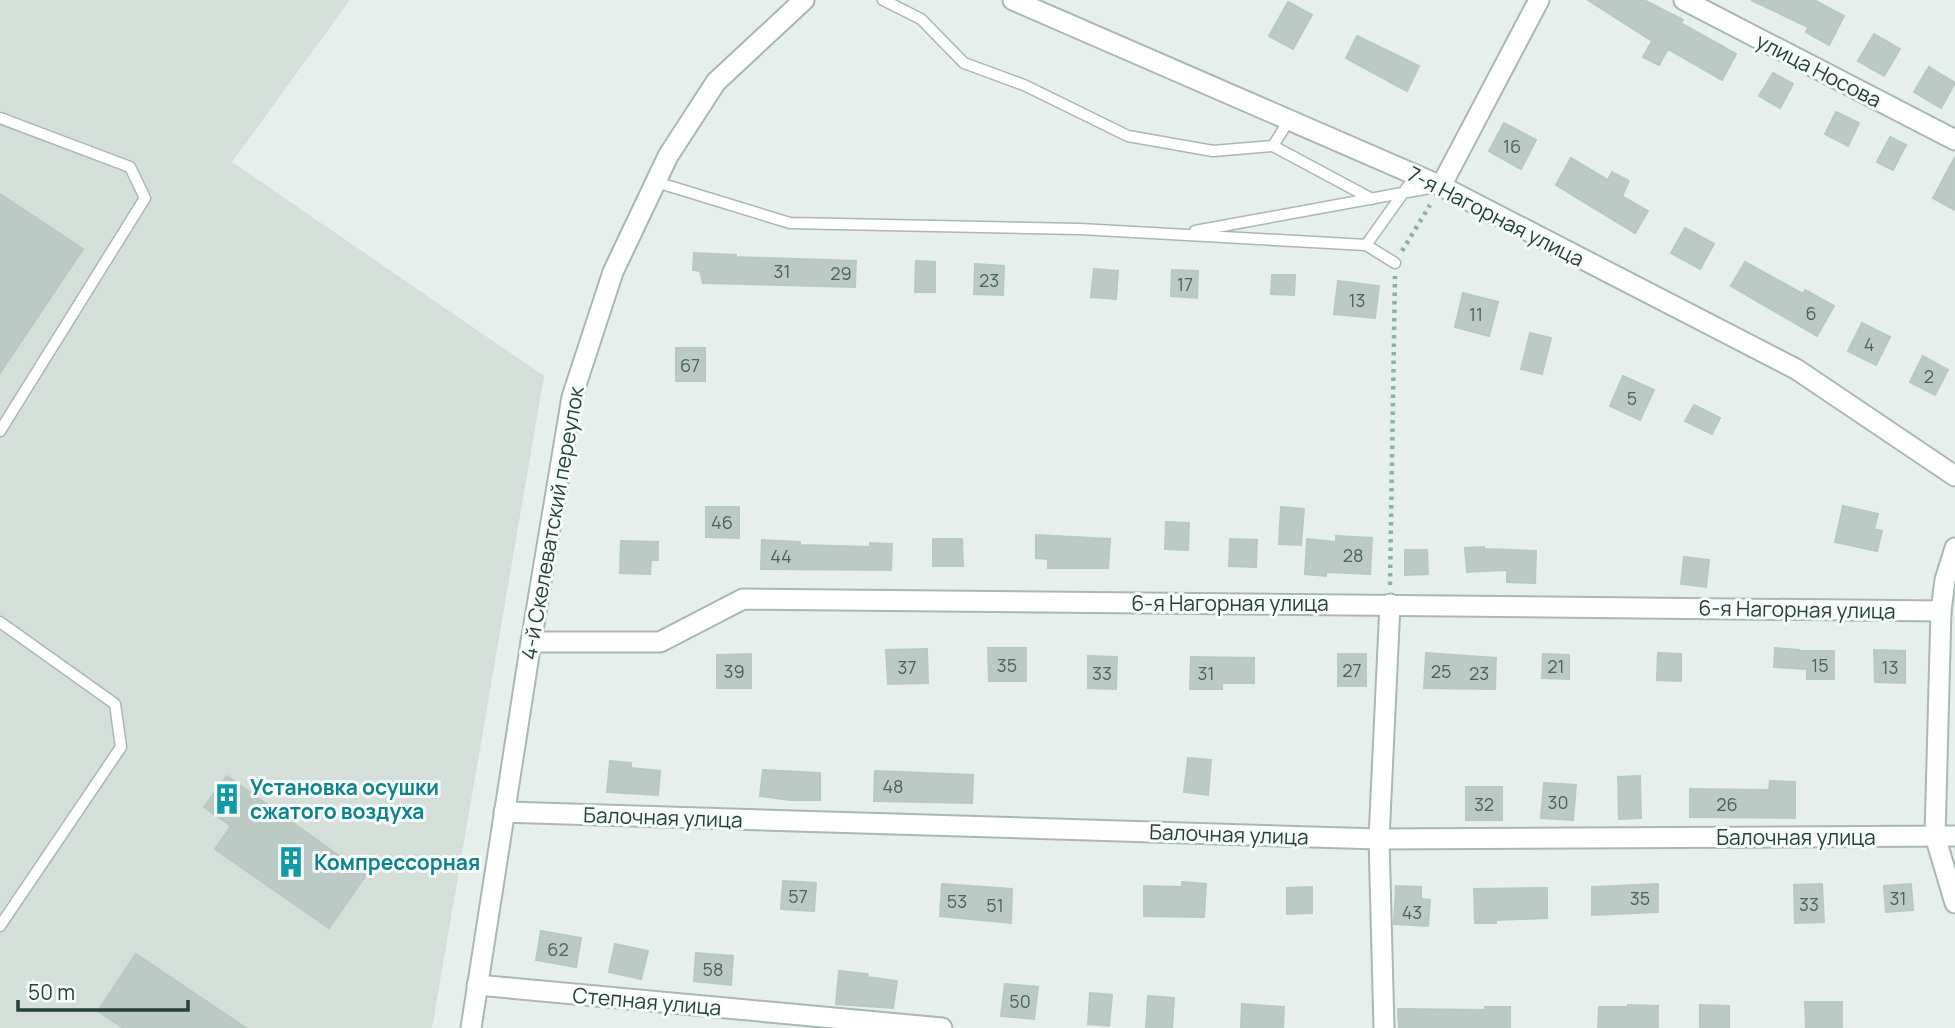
<svg xmlns="http://www.w3.org/2000/svg" width="1955" height="1028" viewBox="0 0 1955 1028" font-family="Manrope,sans-serif">
  <rect width="100%" height="100%" fill="#e6efeb"/>
  <path fill="#d4dfda" d="M 0,0 L 350,0 L 232,162 L 544,376 L 432,1028 L 0,1028 Z"/>
  <g fill="#bbcac4" stroke="#b8c9c2" stroke-width="2">
    <path d="M 1588,0 L 1644,0 L 1683,20 L 1681,23 L 1736,54 L 1722,80 L 1668,49 L 1659,65 L 1643,57 L 1652,41 Z"/>
    <path d="M 1751,0 L 1814,0 L 1844,16 L 1829,45 L 1806,32 L 1808,27 Z"/>
    <path d="M 1288,2 L 1312,15 L 1293,49 L 1269,36 Z"/>
    <path d="M 1874,34 L 1900,49 L 1884,76 L 1858,61 Z"/>
    <path d="M 1357,36 L 1419,66 L 1407,91 L 1346,58 Z"/>
    <path d="M 1929,67 L 1955,83 L 1941,108 L 1914,92 Z"/>
    <path d="M 1773,73 L 1793,84 L 1780,108 L 1759,96 Z"/>
    <path d="M 1836,112 L 1859,123 L 1848,146 L 1825,134 Z"/>
    <path d="M 1504,123 L 1536,140 L 1521,169 L 1489,151 Z"/>
    <path d="M 1890,137 L 1906,145 L 1893,170 L 1877,162 Z"/>
    <path d="M 1955,157 L 1955,210 L 1933,198 Z"/>
    <path d="M 1571,158 L 1608,180 L 1612,172 L 1629,181 L 1622,196 L 1648,211 L 1635,233 L 1556,185 Z"/>
    <path d="M 0,194 L 83,249 L 0,373 Z"/>
    <path d="M 1685,228 L 1714,244 L 1700,269 L 1671,253 Z"/>
    <path d="M 694,253 L 736,255 L 736,257 L 856,261 L 855,287 L 703,283 L 700,271 L 693,270 Z"/>
    <path d="M 916,261 L 935,262 L 935,292 L 915,292 Z"/>
    <path d="M 1745,262 L 1803,294 L 1805,290 L 1834,306 L 1817,336 L 1731,286 Z"/>
    <path d="M 975,264 L 1004,266 L 1003,295 L 974,294 Z"/>
    <path d="M 1094,269 L 1118,271 L 1116,299 L 1091,297 Z"/>
    <path d="M 1172,270 L 1198,271 L 1197,298 L 1171,296 Z"/>
    <path d="M 1272,275 L 1295,275 L 1294,295 L 1271,294 Z"/>
    <path d="M 1338,281 L 1379,286 L 1375,318 L 1334,314 Z"/>
    <path d="M 1463,293 L 1498,302 L 1489,336 L 1455,327 Z"/>
    <path d="M 1862,323 L 1890,337 L 1876,365 L 1848,351 Z"/>
    <path d="M 1530,333 L 1551,338 L 1542,374 L 1521,369 Z"/>
    <rect x="676" y="348" width="29" height="33"/>
    <path d="M 1923,356 L 1948,370 L 1935,395 L 1910,382 Z"/>
    <path d="M 1623,376 L 1654,390 L 1640,420 L 1610,406 Z"/>
    <path d="M 1694,405 L 1720,418 L 1712,434 L 1685,421 Z"/>
    <path d="M 1843,506 L 1878,514 L 1874,529 L 1882,531 L 1877,551 L 1835,542 Z"/>
    <path d="M 706,507 L 739,507 L 739,538 L 706,537 Z"/>
    <path d="M 1281,507 L 1304,509 L 1301,545 L 1279,544 Z"/>
    <path d="M 1166,522 L 1189,523 L 1188,550 L 1165,549 Z"/>
    <path d="M 1036,535 L 1110,539 L 1108,568 L 1048,568 L 1048,559 L 1036,558 Z"/>
    <path d="M 1336,536 L 1372,538 L 1370,574 L 1326,572 L 1326,576 L 1305,574 L 1307,539 L 1336,542 Z"/>
    <path d="M 933,539 L 962,539 L 963,566 L 933,566 Z"/>
    <path d="M 1230,539 L 1257,540 L 1256,567 L 1229,566 Z"/>
    <path d="M 762,540 L 800,542 L 800,545 L 870,547 L 870,543 L 892,544 L 891,570 L 761,569 Z"/>
    <path d="M 621,541 L 658,542 L 658,560 L 651,560 L 650,574 L 620,573 Z"/>
    <path d="M 1484,547 L 1484,549 L 1536,551 L 1535,583 L 1507,582 L 1507,570 L 1467,572 L 1465,548 Z"/>
    <path d="M 1405,550 L 1427,550 L 1428,574 L 1405,575 Z"/>
    <path d="M 1684,557 L 1709,560 L 1706,587 L 1681,584 Z"/>
    <path d="M 988,648 L 1026,648 L 1026,681 L 989,681 Z"/>
    <path d="M 1775,648 L 1799,650 L 1799,651 L 1834,651 L 1834,679 L 1807,679 L 1807,669 L 1774,667 Z"/>
    <path d="M 927,649 L 928,683 L 888,684 L 886,650 Z"/>
    <path d="M 1874,650 L 1905,651 L 1905,683 L 1875,682 Z"/>
    <path d="M 1426,653 L 1496,658 L 1495,689 L 1424,688 Z"/>
    <path d="M 1658,653 L 1681,654 L 1681,681 L 1657,680 Z"/>
    <path d="M 751,654 L 751,688 L 717,688 L 717,655 Z"/>
    <rect x="1338" y="654" width="28" height="32"/>
    <path d="M 1543,654 L 1569,655 L 1569,679 L 1542,678 Z"/>
    <path d="M 1088,656 L 1117,657 L 1116,689 L 1088,688 Z"/>
    <path d="M 1191,657 L 1254,658 L 1254,683 L 1222,683 L 1222,689 L 1190,689 Z"/>
    <path d="M 1188,758 L 1211,760 L 1208,795 L 1184,792 Z"/>
    <path d="M 610,761 L 631,763 L 631,768 L 660,771 L 658,795 L 607,792 Z"/>
    <path d="M 763,770 L 820,773 L 820,800 L 790,800 L 760,796 Z"/>
    <path d="M 875,771 L 973,775 L 972,803 L 874,801 Z"/>
    <path d="M 227,776 L 366,875 L 329,928 L 215,849 L 231,826 L 204,807 Z"/>
    <path d="M 1640,776 L 1641,818 L 1619,819 L 1618,777 Z"/>
    <path d="M 1770,781 L 1795,782 L 1795,818 L 1690,817 L 1690,789 L 1769,790 Z"/>
    <path d="M 1544,783 L 1576,785 L 1573,820 L 1541,818 Z"/>
    <rect x="1466" y="787" width="36" height="33"/>
    <path d="M 783,881 L 816,883 L 814,911 L 781,909 Z"/>
    <path d="M 1182,882 L 1206,884 L 1204,917 L 1144,916 L 1144,886 L 1182,887 Z"/>
    <path d="M 942,884 L 1012,889 L 1011,923 L 940,916 Z"/>
    <path d="M 1658,884 L 1658,912 L 1592,915 L 1592,887 Z"/>
    <path d="M 1822,884 L 1824,922 L 1795,923 L 1794,885 Z"/>
    <path d="M 1911,884 L 1913,910 L 1886,912 L 1884,886 Z"/>
    <path d="M 1396,886 L 1421,887 L 1421,899 L 1430,900 L 1428,926 L 1394,924 Z"/>
    <path d="M 1312,887 L 1312,913 L 1287,914 L 1287,888 Z"/>
    <path d="M 1547,888 L 1547,918 L 1496,920 L 1496,923 L 1475,923 L 1474,889 Z"/>
    <path d="M 541,931 L 581,938 L 576,967 L 536,960 Z"/>
    <path d="M 615,944 L 648,951 L 641,979 L 609,972 Z"/>
    <path d="M 696,953 L 733,956 L 731,985 L 694,981 Z"/>
    <path d="M 136,954 L 246,1028 L 123,1028 L 98,1011 Z"/>
    <path d="M 839,971 L 868,974 L 867,977 L 897,981 L 893,1008 L 836,1004 Z"/>
    <path d="M 1005,984 L 1038,987 L 1034,1019 L 1001,1016 Z"/>
    <path d="M 1090,993 L 1112,995 L 1109,1026 L 1088,1024 Z"/>
    <path d="M 1148,996 L 1174,998 L 1172,1028 L 1146,1028 Z"/>
    <path d="M 1805,1002 L 1842,1002 L 1842,1028 L 1806,1028 Z"/>
    <path d="M 1242,1004 L 1284,1007 L 1283,1028 L 1241,1028 Z"/>
    <path d="M 1628,1005 L 1658,1006 L 1658,1028 L 1598,1028 L 1599,1007 L 1628,1007 Z"/>
    <path d="M 1700,1005 L 1729,1006 L 1729,1028 L 1700,1028 Z"/>
    <path d="M 1485,1007 L 1510,1007 L 1510,1028 L 1399,1028 L 1398,1009 L 1485,1010 Z"/>
  </g>
  <g fill="none" stroke-linecap="round" stroke-linejoin="round">
    <defs>
      <g id="service">
        <path d="M 883,0 L 921,19 L 964,63 L 1024,85 L 1128,136 L 1213,151 L 1273,146 L 1289,120"/>
        <path d="M 0,118 L 130,167 L 145,198 L 0,431"/>
        <path d="M 1273,146 L 1372,199"/>
        <path d="M 656,182 L 790,223 L 1080,229 L 1366,245 L 1395,263"/>
        <path d="M 1195,231 L 1435,187"/>
        <path d="M 1366,245 L 1416,175"/>
        <path d="M 0,622 L 115,704 L 121,747 L 0,926"/>
      </g>
      <g id="minor">
        <path d="M 1013,0 L 1441,186 L 1796,369 L 1955,476"/>
        <path d="M 1684,0 L 1955,140"/>
        <path d="M 1441,186 L 1539,0"/>
        <path d="M 1955,548 L 1945,580 L 1941,611 L 1935,836 L 1955,903"/>
        <path d="M 531,642 L 660,642 L 743,599 L 1941,611"/>
        <path d="M 504,812 L 1379,839 L 1955,836"/>
        <path d="M 477,985 L 942,1028"/>
        <path d="M 471,1028 L 531,642 L 572,397 L 613,272 L 668,156 L 716,82 L 804,0"/>
        <path d="M 1384,1028 L 1379,839 L 1390,604"/>
      </g>
    </defs>
    <use href="#service" stroke="#a8b8b2" stroke-width="13"/>
    <use href="#minor" stroke="#a8b8b2" stroke-width="23"/>
    <g stroke="#86b3a5" stroke-width="4.5" stroke-dasharray="3.5 5" stroke-linecap="butt">
      <path d="M 1402,251 L 1430,205"/>
      <path d="M 1390,585 L 1395,276"/>
    </g>
    <use href="#service" stroke="#fff" stroke-width="10"/>
    <use href="#minor" stroke="#fff" stroke-width="19"/>
  </g>
  <defs>
    <symbol id="building-bare" viewBox="-9 -9 18 18"><path d="M-4-6H4V6H1V3H-1V6H-4ZM-2.5-4.3h1.7v1.8h-1.7ZM.8-4.3h1.7v1.8H.8ZM-2.5-1h1.7V.8h-1.7ZM.8-1h1.7V.8H.8Z" fill="#0f9aa8" stroke="#f7fbf9" stroke-width="2.5" paint-order="stroke"/></symbol>
  </defs>
  <g fill-rule="evenodd">
    <use href="#building-bare" x="205" y="777" width="44" height="44"/>
    <use href="#building-bare" x="269" y="840" width="44" height="44"/>
  </g>
  <g text-anchor="middle" dominant-baseline="central" stroke-width="6" stroke-linejoin="round" paint-order="stroke">
    <g font-size="18" fill="#4a645c">
      <text x="1512" y="146">16</text>
      <text x="782" y="271">31</text>
      <text x="841" y="273">29</text>
      <text x="989" y="280">23</text>
      <text x="1185" y="284">17</text>
      <text x="1357" y="300">13</text>
      <text x="1811" y="313">6</text>
      <text x="1476" y="314">11</text>
      <text x="1869" y="344">4</text>
      <text x="690" y="365">67</text>
      <text x="1929" y="376">2</text>
      <text x="1632" y="398">5</text>
      <text x="722" y="522">46</text>
      <text x="1353" y="555">28</text>
      <text x="781" y="556">44</text>
      <text x="1007" y="665">35</text>
      <text x="1820" y="665">15</text>
      <text x="1556" y="666">21</text>
      <text x="907" y="667">37</text>
      <text x="1890" y="667">13</text>
      <text x="1352" y="670">27</text>
      <text x="734" y="671">39</text>
      <text x="1441" y="671">25</text>
      <text x="1102" y="673">33</text>
      <text x="1206" y="673">31</text>
      <text x="1479" y="673">23</text>
      <text x="893" y="786">48</text>
      <text x="1558" y="802">30</text>
      <text x="1484" y="804">32</text>
      <text x="1727" y="804">26</text>
      <text x="798" y="896">57</text>
      <text x="1640" y="898">35</text>
      <text x="1898" y="898">31</text>
      <text x="957" y="901">53</text>
      <text x="1809" y="904">33</text>
      <text x="995" y="905">51</text>
      <text x="1412" y="912">43</text>
      <text x="558" y="949">62</text>
      <text x="713" y="969">58</text>
      <text x="1020" y="1001">50</text>
    </g>
    <g font-size="21" fill="#24423a" stroke="#f7fbf9">
      <text transform="translate(1819 70) rotate(27)">улица Носова</text>
      <text transform="translate(1496 216) rotate(27)">7-я Нагорная улица</text>
      <text transform="translate(552 523) rotate(-80)">4-й Скелеватский переулок</text>
      <text x="1230" y="603">6-я Нагорная улица</text>
      <text transform="translate(1797 609) rotate(1)">6-я Нагорная улица</text>
      <text transform="translate(663 817) rotate(2)">Балочная улица</text>
      <text transform="translate(1229 834) rotate(2)">Балочная улица</text>
      <text x="1796" y="837">Балочная улица</text>
      <text transform="translate(647 1001) rotate(5)">Степная улица</text>
    </g>
    <g font-size="21" font-weight="bold" fill="#0d838f" stroke="#f7fbf9" text-anchor="start">
      <text x="250" y="787">Установка осушки<tspan x="250" dy="24">сжатого воздуха</tspan></text>
      <text x="314" y="862">Компрессорная</text>
    </g>
  </g>
  <path d="M18 1000v10h170v-10" fill="none" stroke="#24423a" stroke-width="3.5"/>
  <text x="28" y="1000" font-size="21" fill="#24423a" stroke="#f7fbf9" stroke-width="5" paint-order="stroke">50 m</text>
</svg>
